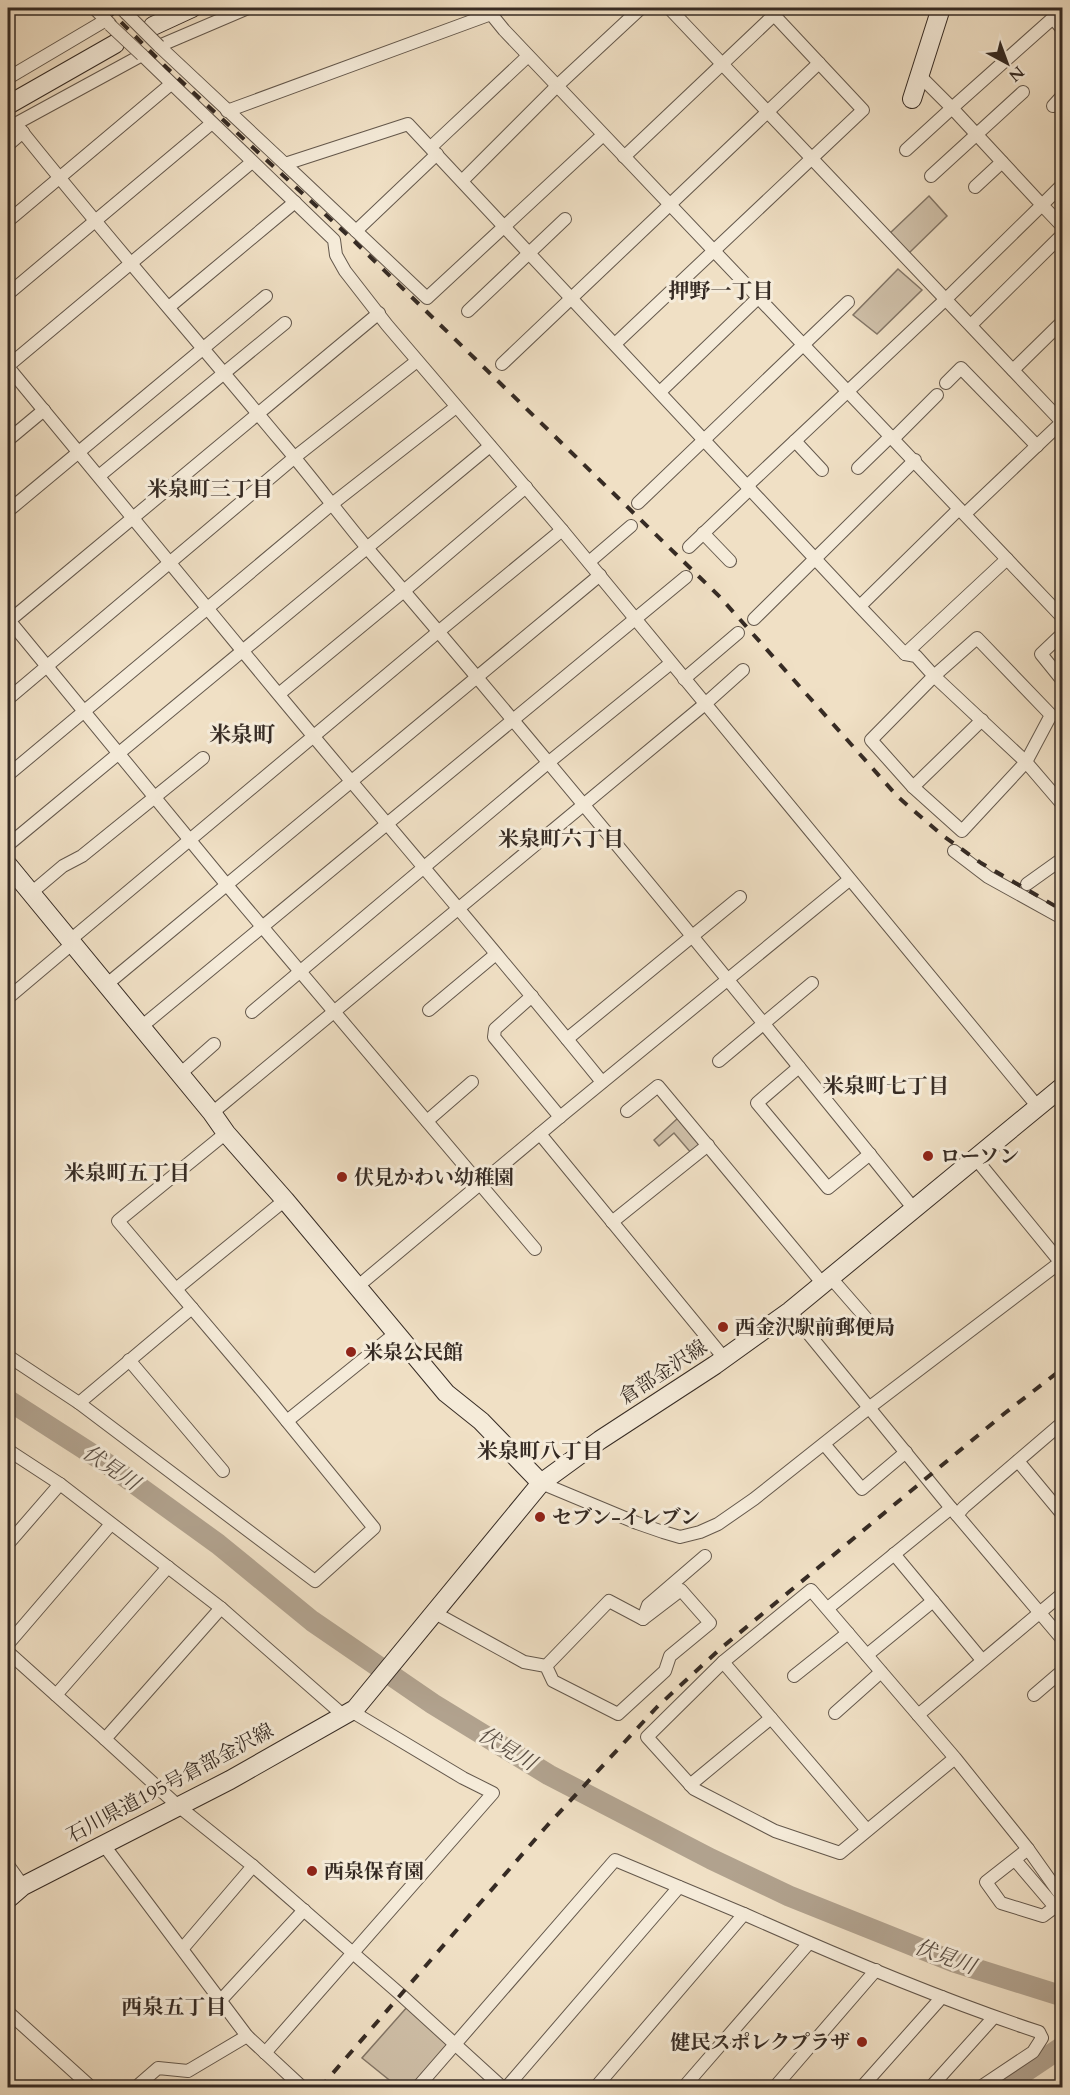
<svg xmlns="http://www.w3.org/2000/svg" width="1070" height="2095" viewBox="0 0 1070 2095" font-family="Cardo,'Noto Serif JP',serif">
  <rect width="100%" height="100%" fill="#f0e0c5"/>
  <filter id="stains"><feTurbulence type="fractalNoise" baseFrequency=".00333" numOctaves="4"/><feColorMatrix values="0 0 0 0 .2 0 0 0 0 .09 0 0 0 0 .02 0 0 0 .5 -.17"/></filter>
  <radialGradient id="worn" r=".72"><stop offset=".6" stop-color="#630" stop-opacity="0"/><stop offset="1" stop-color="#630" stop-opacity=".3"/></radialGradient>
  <g fill="#d0c1aa" stroke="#837667" stroke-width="1.5">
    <path d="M 929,196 L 947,216 L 908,254 L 889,234 Z"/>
    <path d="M 898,269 L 922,290 L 877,334 L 853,315 Z"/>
    <path d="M 678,1118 L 699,1143 L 699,1148 L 692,1154 L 674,1133 L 659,1146 L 654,1140 Z"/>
    <path d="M 408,2006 L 453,2044 L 416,2087 L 398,2087 L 362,2058 Z"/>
  </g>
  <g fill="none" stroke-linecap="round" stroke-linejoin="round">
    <g stroke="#b1a28e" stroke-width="21">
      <path d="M 8,1400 L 106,1463 L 218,1544 L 312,1621 L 433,1704 L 549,1775 L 711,1859 L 789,1896 L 954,1962 L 1062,1996"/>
      <path d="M 1001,2088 L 1062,2047"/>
    </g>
    <defs>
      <g id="street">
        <path d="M 94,8 L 110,24"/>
        <path d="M 121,8 L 126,13 L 137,8"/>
        <path d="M 248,8 L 159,46 L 285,164 L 408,124 L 864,611 L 905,654 L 916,656 L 934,676 L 1026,762 L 1062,804"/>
        <path d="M 490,8 L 491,14 L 504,30 L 1062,617"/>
        <path d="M 669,8 L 1062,422"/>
        <path d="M 920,76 L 952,108 L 1053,18 L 1062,29"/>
        <path d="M 8,78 L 106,20"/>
        <path d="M 1053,106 L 1062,96"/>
        <path d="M 227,111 L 491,14"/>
        <path d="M 16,124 C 101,231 192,334 279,439 C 310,475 338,513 368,549 C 554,766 735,987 914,1209"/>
        <path d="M 8,128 L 142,55 L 334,240 L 336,255 L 345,271 L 387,325 L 562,530 L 1038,1107"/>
        <path d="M 8,145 L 23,132"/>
        <path d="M 431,147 L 528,56"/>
        <path d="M 285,164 L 427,298 L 603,135"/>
        <path d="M 931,176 L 1023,92"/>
        <path d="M 462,181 L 557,86 L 641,8"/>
        <path d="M 1062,185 L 1042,205 L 1062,226"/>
        <path d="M 975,187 L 1002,162"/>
        <path d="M 8,221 L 171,84"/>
        <path d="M 356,231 L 437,154"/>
        <path d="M 8,294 L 212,123"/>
        <path d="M 169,307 L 295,202"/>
        <path d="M 468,311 L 565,219"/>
        <path d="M 971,325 L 1062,235"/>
        <path d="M 615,344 L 863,110 L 774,15 L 624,157"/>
        <path d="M 502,364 L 819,63"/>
        <path d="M 8,366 L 252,162"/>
        <path d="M 8,367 C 98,476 189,585 279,695 C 386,824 496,951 602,1082"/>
        <path d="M 1013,370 L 1062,322"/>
        <path d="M 946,383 L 961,368 L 1037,446"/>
        <path d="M 660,392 L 759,297"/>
        <path d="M 894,438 L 937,395"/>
        <path d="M 8,440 L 44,410"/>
        <path d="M 795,441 L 822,470"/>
        <path d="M 858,468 L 891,436"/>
        <path d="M 99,476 L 285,323"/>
        <path d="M 747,486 L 946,299 L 1042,205 L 952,108 L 906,150"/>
        <path d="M 638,503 L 848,302"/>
        <path d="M 8,511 L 266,296"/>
        <path d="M 966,513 L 1062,422"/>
        <path d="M 703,533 L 730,561"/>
        <path d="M 689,547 L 750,489"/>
        <path d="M 589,562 L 631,526"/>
        <path d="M 860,606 L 959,509"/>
        <path d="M 8,619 L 226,884 L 535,1249"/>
        <path d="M 754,619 L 915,460"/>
        <path d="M 9,621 L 379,313"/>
        <path d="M 1062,634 L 1041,654 L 1062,680"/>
        <path d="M 977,638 L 1051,715 L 1026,762 L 962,831 L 913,787 L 871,740 L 934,676 Z"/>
        <path d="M 905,654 L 1007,559"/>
        <path d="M 684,679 L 738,633"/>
        <path d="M 279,694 L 405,590 L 526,487"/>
        <path d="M 8,699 L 295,457 L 417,361"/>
        <path d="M 8,775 L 332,504 L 456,407"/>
        <path d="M 913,787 L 982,720"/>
        <path d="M 8,845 L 490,446"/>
        <path d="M 954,851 L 988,877 L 1062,918"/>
        <path d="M 1027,884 L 1062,859"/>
        <path d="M 31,893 L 63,866 L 82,856 L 203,758"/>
        <path d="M 69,941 L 438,632 L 562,530"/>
        <path d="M 106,985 L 600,575"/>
        <path d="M 532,996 L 495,1029 L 494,1037 L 560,1117"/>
        <path d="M 8,998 L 72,944"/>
        <path d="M 429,1010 L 496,954"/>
        <path d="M 252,1012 L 549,762 L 671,663"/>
        <path d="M 141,1027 L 686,577"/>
        <path d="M 567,1039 L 740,897"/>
        <path d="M 719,1061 L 812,983"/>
        <path d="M 799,1067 L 757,1103 L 828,1188 L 870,1154"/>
        <path d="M 180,1074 L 214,1044"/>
        <path d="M 627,1111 L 658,1086 L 823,1284"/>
        <path d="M 212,1113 L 705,704 L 743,670"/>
        <path d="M 427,1121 L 472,1082"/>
        <path d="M 540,1134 L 724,1358"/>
        <path d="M 976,1159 L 1061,1263"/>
        <path d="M 612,1222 L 708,1145"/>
        <path d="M 831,1278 L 872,1325"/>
        <path d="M 357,1287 L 560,1117 L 849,880"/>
        <path d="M 176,1289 L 285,1200"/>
        <path d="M 790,1311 L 951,1508 L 1062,1639"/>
        <path d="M 8,1356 L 79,1403 L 192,1308"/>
        <path d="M 129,1360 L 223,1471"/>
        <path d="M 79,1403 L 315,1581 L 374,1528 L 264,1393 L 118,1221 L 226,1133"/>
        <path d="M 287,1421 L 396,1333"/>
        <path d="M 824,1444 L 862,1489 L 906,1452"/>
        <path d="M 8,1450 L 60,1484 L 221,1608"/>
        <path d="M 1018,1461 L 1062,1514"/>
        <path d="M 541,1483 L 637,1523 L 663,1532 L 680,1537 L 700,1532 L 718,1524 L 754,1499 L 870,1407 L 1062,1261"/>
        <path d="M 957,1515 L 964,1507 L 1062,1423"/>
        <path d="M 8,1544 L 60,1484"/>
        <path d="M 894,1554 L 982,1660"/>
        <path d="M 828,1608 L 951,1508"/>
        <path d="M 435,1613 L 524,1662 L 546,1666 L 553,1681 L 618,1714 L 665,1671 L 670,1656 L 710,1623 L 681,1590 L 643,1619 L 609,1601 L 546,1666"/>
        <path d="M 643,1619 L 648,1605 L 705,1556"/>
        <path d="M 8,1644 L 111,1524"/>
        <path d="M 8,1652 L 105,1739"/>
        <path d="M 867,1655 L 933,1601"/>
        <path d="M 723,1662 L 771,1718"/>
        <path d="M 794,1676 L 848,1633"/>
        <path d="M 56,1695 L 168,1567"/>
        <path d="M 1034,1695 L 1062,1671"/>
        <path d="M 835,1713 L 881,1672"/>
        <path d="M 918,1715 L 1062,1594"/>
        <path d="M 955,1758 L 840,1853 L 775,1831 L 694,1789 L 647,1737 L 723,1662 L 811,1590 L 955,1758 L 1028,1849 L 1062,1897"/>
        <path d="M 690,1785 L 771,1718 L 867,1830"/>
        <path d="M 103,1844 L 247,2036 L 303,2088"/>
        <path d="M 1015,1860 L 1055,1907 L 1043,1916 L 1001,1903 L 986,1882 L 1028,1849"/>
        <path d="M 8,1865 L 23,1886"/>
        <path d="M 253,1866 L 400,1994 L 503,2088"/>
        <path d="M 183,1948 L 253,1866 L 177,1805 L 105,1739 L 221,1608 L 343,1715"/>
        <path d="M 221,2000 L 304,1910"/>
        <path d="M 8,2012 L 92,2088"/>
        <path d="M 265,2053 L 493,1793 L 463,1778 L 351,1711"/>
        <path d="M 135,2088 L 158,2068 L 188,2071 L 247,2036"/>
        <path d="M 417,2088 L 615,1860 L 744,1914"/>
        <path d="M 506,2088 L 679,1887"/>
        <path d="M 595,2088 L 744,1914 C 840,1957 939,1999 1039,2032 L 1042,2038 L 1033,2052 L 979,2088"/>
        <path d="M 683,2088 L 809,1943"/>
        <path d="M 774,2088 L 876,1970"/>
        <path d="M 861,2088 L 942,1997"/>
        <path d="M 930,2088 L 994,2017"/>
      </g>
      <g id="secondary">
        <path d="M 153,26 L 192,8"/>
        <path d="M 912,99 L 941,8"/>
        <path d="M 8,105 L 115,44"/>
        <path d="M 8,865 L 212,1113 L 226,1133 L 285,1200 L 446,1393 L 481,1421 L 541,1483"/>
        <path d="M 8,1899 L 23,1886 L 230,1780 L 355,1709 L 541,1483 L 600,1440 L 715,1365 L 790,1311 L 1062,1087"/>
      </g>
    </defs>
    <use href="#street" stroke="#64584c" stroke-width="14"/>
    <use href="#secondary" stroke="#362b24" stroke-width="20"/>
    <use href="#street" stroke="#f5ebd9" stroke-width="12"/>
    <use href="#secondary" stroke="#f5ebd9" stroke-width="18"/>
    <g stroke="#362b24" stroke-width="4" stroke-dasharray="10 10" stroke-linecap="butt">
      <path d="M 107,8 L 167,68 L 354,241 L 720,597 L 898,797 L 942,835 L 981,863 L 1062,910"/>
      <path d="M 320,2088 L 545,1828 L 657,1707 L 720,1649 L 1005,1413 L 1062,1369"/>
    </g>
    <defs>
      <g id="street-bridge">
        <path d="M 126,13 L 159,46"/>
        <path d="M 110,25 L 142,55"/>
      </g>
    </defs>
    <use href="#street-bridge" stroke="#64584c" stroke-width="14" stroke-linecap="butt"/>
    <use href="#street-bridge" stroke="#f5ebd9" stroke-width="12"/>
  </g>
  <g fill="#8f2418" stroke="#f5ebd9" stroke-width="2">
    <circle cx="928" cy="1156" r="6"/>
    <circle cx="342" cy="1177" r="6"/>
    <circle cx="723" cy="1327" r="6"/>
    <circle cx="351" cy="1352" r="6"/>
    <circle cx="540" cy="1517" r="6"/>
    <circle cx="312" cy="1871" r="6"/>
    <circle cx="862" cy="2042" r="6"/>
  </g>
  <g text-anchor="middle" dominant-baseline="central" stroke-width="6" stroke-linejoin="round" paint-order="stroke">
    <g font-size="20" font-weight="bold" fill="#362b24" stroke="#f5ebd9" text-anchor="start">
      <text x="940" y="1156">ローソン</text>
      <text x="354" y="1177">伏見かわい幼稚園</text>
      <text x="735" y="1327">西金沢駅前郵便局</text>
      <text x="363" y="1352">米泉公民館</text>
      <text x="552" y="1517">セブン-イレブン</text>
      <text x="324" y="1871">西泉保育園</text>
      <text x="850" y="2042" text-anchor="end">健民スポレクプラザ</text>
    </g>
    <g font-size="20" fill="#362b24" stroke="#f5ebd9">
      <text transform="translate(663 1372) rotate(-33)">倉部金沢線</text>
      <text transform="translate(170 1783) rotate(-28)">石川県道195号倉部金沢線</text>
    </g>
    <g font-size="21" font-weight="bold" fill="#362b24" stroke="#f5ebd9">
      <text x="721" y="291">押野一丁目</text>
      <text x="210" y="489">米泉町三丁目</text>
      <text x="561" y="839">米泉町六丁目</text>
      <text x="886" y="1086">米泉町七丁目</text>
      <text x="127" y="1173">米泉町五丁目</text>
      <text x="540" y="1451">米泉町八丁目</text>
      <text x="174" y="2007">西泉五丁目</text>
    </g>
    <g font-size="21" font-style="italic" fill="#5b4f44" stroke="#f5ebd9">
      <text transform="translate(111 1468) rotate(34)">伏見川</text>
      <text transform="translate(507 1749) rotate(31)">伏見川</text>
      <text transform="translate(945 1957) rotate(20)">伏見川</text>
    </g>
    <g font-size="22" font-weight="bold" fill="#362b24" stroke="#f5ebd9">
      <text x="242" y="735">米泉町</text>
    </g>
  </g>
  <rect width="1070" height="2095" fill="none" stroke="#f0e0c5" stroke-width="30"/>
  <rect x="9" y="9" width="1052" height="2077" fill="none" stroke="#362b24" stroke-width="3"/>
  <rect x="15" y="15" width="1040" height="2065" fill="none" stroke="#362b24" stroke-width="1.5"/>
  <g transform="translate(1007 63) rotate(139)" stroke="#f5ebd9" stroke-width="4.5" paint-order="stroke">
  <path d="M0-4.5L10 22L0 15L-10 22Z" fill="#362b24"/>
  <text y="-9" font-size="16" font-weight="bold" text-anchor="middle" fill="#362b24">N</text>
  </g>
  <rect width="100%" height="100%" filter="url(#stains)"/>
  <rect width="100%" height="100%" fill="url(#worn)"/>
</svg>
